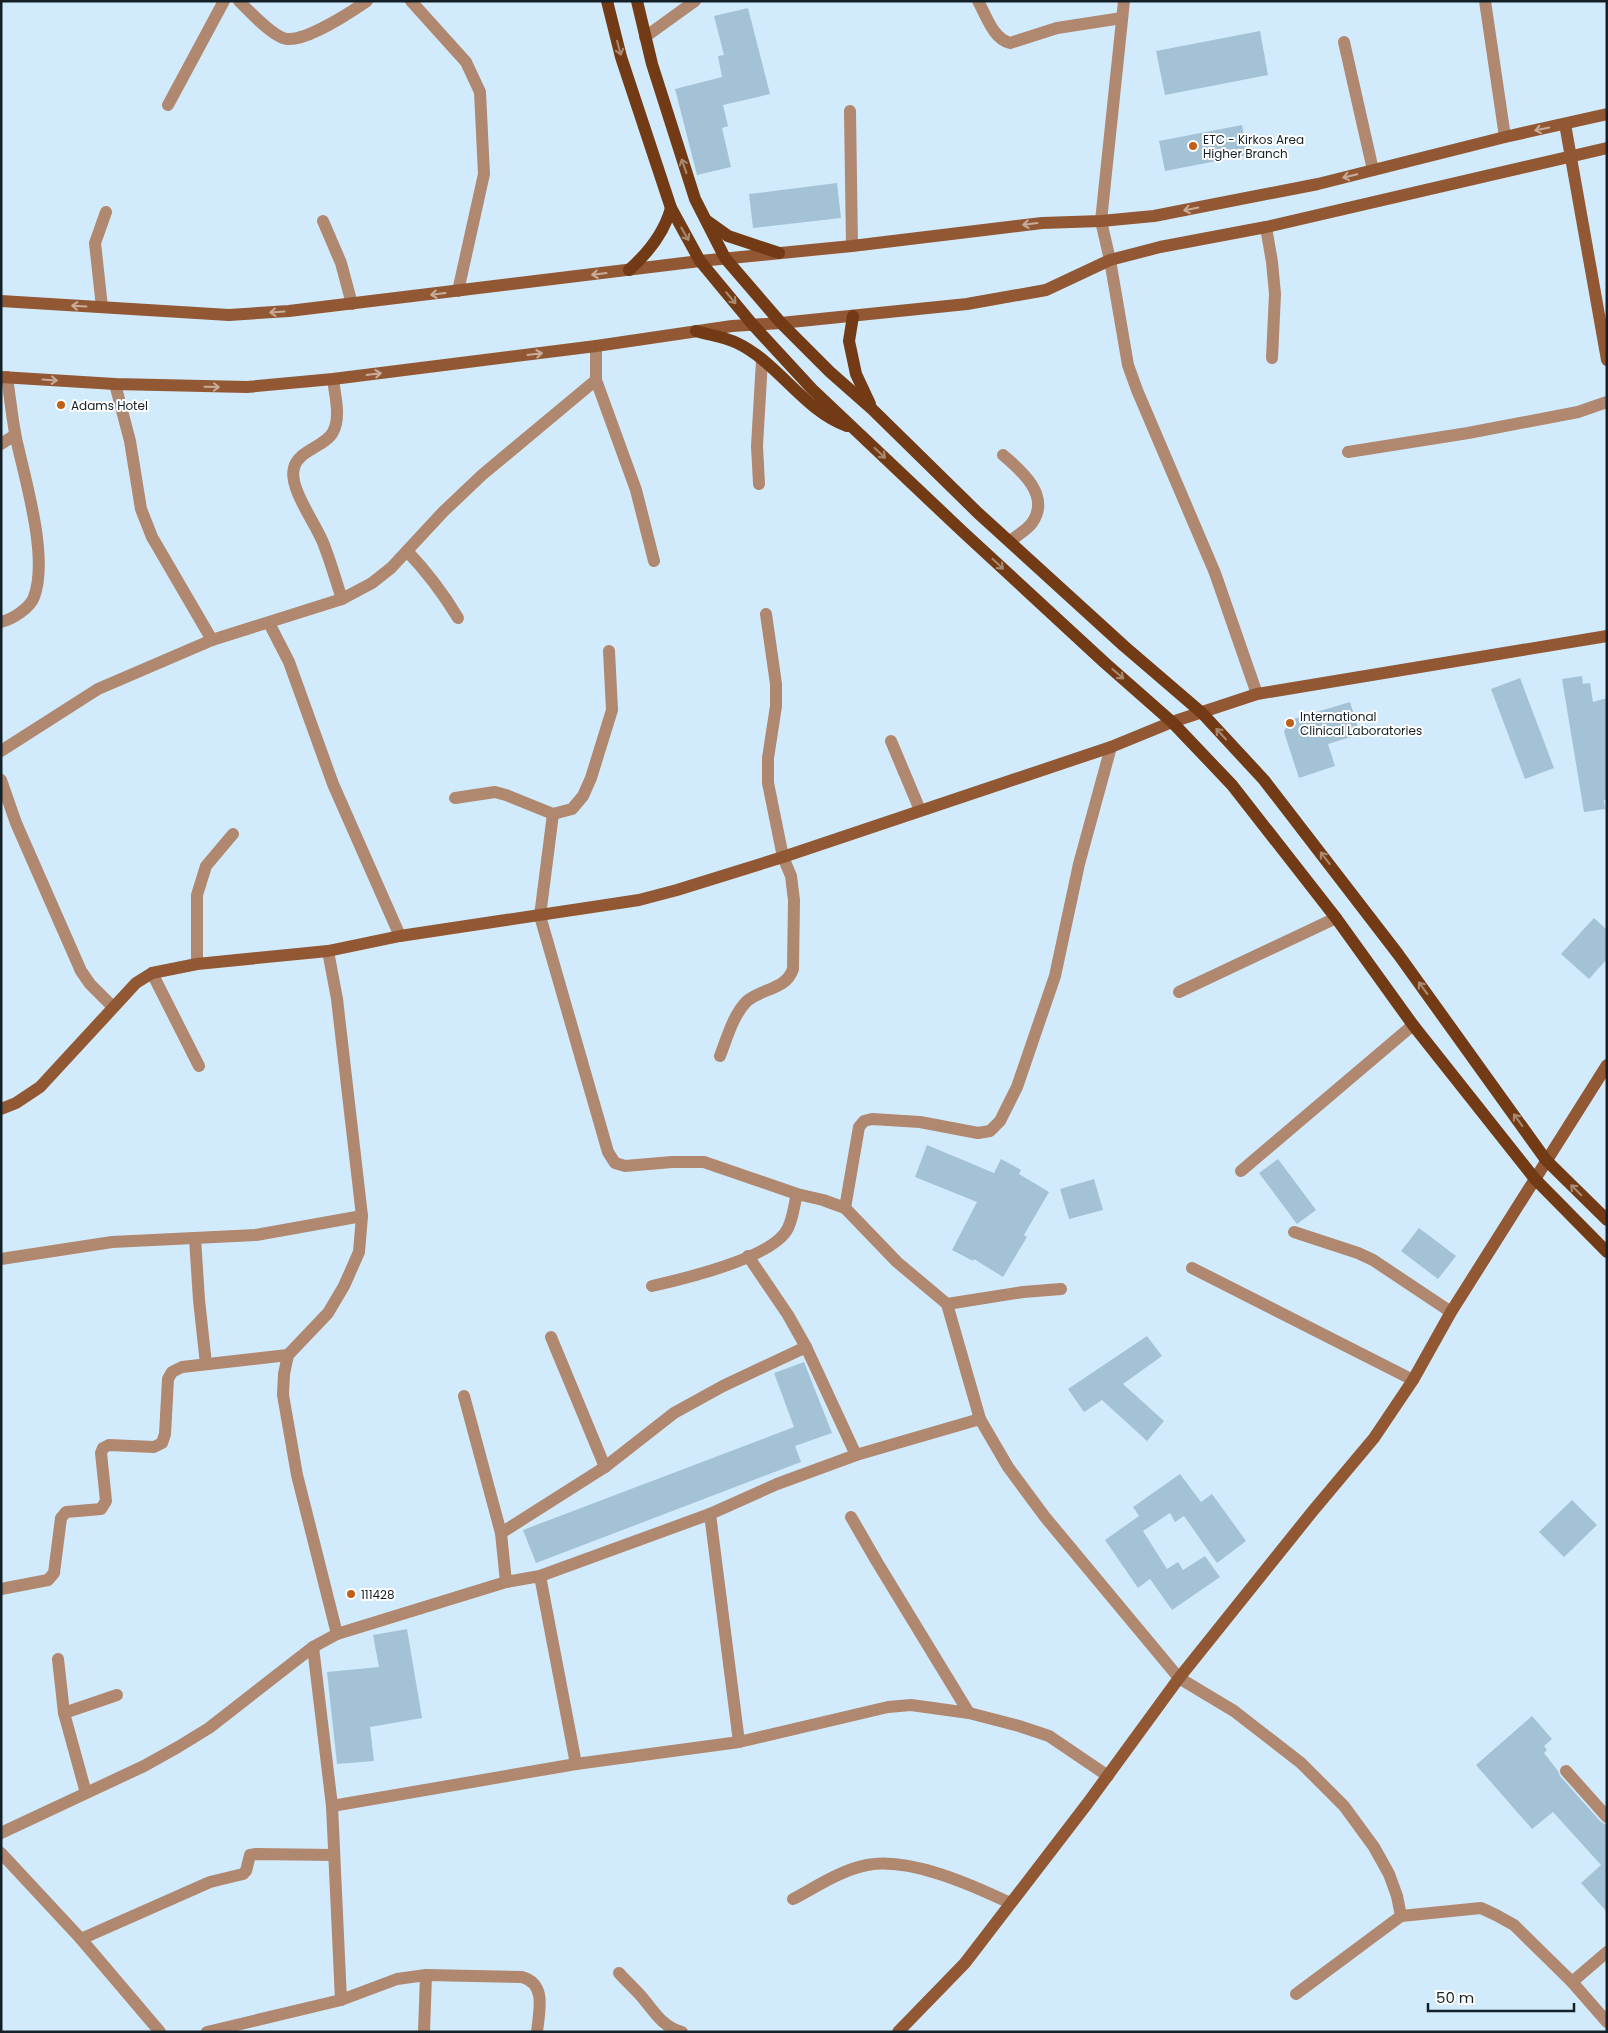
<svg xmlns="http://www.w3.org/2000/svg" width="1608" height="2033" viewBox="0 0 1608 2033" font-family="Poppins,sans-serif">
  <rect width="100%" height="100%" fill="#d2ebfc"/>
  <g fill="#a4c2d6">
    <path d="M 748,8 L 770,94 L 723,105 L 728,126 L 722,128 L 731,167 L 697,175 L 675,89 L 722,77 L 718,56 L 724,55 L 714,16 Z"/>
    <path d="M 1260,31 L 1268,75 L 1165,95 L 1156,51 Z"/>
    <path d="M 1242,125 L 1248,155 L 1165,171 L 1159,141 Z"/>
    <path d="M 837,183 L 841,218 L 753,228 L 749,194 Z"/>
    <path d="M 1582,676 L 1583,684 L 1590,683 L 1593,702 L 1607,698 L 1607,799 L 1604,800 L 1605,809 L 1584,812 L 1562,679 Z"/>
    <path d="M 1520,678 L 1554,768 L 1525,779 L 1491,689 Z"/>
    <path d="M 1350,702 L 1360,734 L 1328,744 L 1335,766 L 1299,778 L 1284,732 L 1287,725 L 1293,719 Z"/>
    <path d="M 1594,918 L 1607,930 L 1607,959 L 1589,979 L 1561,954 Z"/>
    <path d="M 927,1145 L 994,1173 L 1001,1159 L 1021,1170 L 1019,1174 L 1049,1192 L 1024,1235 L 1027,1237 L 1003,1277 L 974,1259 L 973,1261 L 952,1250 L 977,1202 L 915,1177 Z"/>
    <path d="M 1278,1159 L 1316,1210 L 1297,1224 L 1259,1173 Z"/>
    <path d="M 1094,1179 L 1103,1210 L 1069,1219 L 1060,1189 Z"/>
    <path d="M 1419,1228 L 1456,1256 L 1438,1279 L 1401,1251 Z"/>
    <path d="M 1147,1336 L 1162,1356 L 1123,1384 L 1164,1421 L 1147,1441 L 1102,1400 L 1084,1412 L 1068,1389 Z"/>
    <path d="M 804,1362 L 832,1433 L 795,1446 L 801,1462 L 536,1563 L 523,1530 L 794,1427 L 774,1373 Z"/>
    <path d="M 1180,1474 L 1201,1502 L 1212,1494 L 1246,1541 L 1217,1563 L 1184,1516 L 1175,1522 L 1170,1513 L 1143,1531 L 1167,1569 L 1178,1562 L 1183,1570 L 1205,1556 L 1220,1577 L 1172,1610 L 1150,1579 L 1138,1588 L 1105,1540 L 1139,1516 L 1133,1507 Z"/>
    <path d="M 1572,1500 L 1597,1525 L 1564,1557 L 1539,1532 Z"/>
    <path d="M 407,1629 L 422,1718 L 370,1727 L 374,1761 L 337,1764 L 327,1672 L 379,1667 L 373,1635 Z"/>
    <path d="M 1532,1716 L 1552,1739 L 1544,1746 L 1547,1750 L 1544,1753 L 1558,1771 L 1560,1776 L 1601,1822 L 1607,1825 L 1607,1912 L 1581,1883 L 1601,1865 L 1553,1812 L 1532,1829 L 1476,1765 Z"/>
  </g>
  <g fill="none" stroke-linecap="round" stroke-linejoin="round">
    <g stroke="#b0876f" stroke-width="12">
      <path d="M 239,1 C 249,11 274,38 287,39 C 307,41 351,12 367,1"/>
      <path d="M 411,1 L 466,62 L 480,92 L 484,174 L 458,291"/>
      <path d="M 978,1 C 986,15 993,39 1010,43 L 1057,28 L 1122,18"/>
      <path d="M 1124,1 L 1101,221 L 1110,260 L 1128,365 L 1137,390 L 1215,573 L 1257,694"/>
      <path d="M 1485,1 L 1505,137"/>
      <path d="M 645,37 L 695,1"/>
      <path d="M 1344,42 L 1373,170"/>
      <path d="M 168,105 L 224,1"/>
      <path d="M 850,111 L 852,246"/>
      <path d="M 323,221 L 341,263 L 352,304"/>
      <path d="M 1266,227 L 1272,262 L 1275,294 L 1272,358"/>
      <path d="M 102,307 L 95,243 L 106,212"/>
      <path d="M 596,346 L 596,380 L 636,490 L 654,561"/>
      <path d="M 115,384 L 130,441 L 141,509 L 152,537 L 212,640"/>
      <path d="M 1,444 L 15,435"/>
      <path d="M 1348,452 L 1468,433 L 1578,412 L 1607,402"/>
      <path d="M 1003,455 C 1022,471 1051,496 1032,523 C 1027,530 1017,535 1011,541"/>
      <path d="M 759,484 L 757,446 L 762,360"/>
      <path d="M 407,551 C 427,572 443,593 458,618"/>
      <path d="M 342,599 L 372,583 L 391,568 L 444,511 L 482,475 L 596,380"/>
      <path d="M 1,622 C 13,619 30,608 34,597 C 49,557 25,480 16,438 C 12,418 10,398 7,377"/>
      <path d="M 269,623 L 289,662 L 333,784 L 400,936"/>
      <path d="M 609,651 L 612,710 L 591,778 L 583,796 L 572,809 L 553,814 L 540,916 L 608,1152 L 615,1163 L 625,1166 L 672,1162 L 704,1162 L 797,1194 L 823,1200 L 845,1208 L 897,1262 L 947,1304"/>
      <path d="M 891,741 L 920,810"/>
      <path d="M 1,751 L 98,689 L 212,640 L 342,599 C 336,581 331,563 324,545 C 317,525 288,488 294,468 C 298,450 325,447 333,432 C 341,417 335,396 333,379"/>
      <path d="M 1,780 L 16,823 L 81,971 L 90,984 L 113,1007"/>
      <path d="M 455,798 L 495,792 L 506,795 L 553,814"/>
      <path d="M 328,951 L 337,999 L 362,1216 L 359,1252 L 344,1286 L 328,1313 L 288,1355 L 284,1374 L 283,1395 L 297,1475 L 337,1634 L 506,1582 L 540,1576 L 576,1764 L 739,1742 L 888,1707 L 911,1705 L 969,1713 L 1019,1726 L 1049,1736 L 1108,1776"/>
      <path d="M 197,964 L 197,895 L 206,866 L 233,834"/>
      <path d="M 152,973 L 199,1066"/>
      <path d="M 1179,992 L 1336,918"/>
      <path d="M 720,1056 C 727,1038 733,1015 747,1001 C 762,988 786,990 793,969 L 794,900 L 791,876 L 783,857 L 768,783 L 768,758 L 776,706 L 776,684 L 766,614"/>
      <path d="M 1241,1171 L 1413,1025"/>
      <path d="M 845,1208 L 859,1127 L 864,1121 L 872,1119 L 920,1122 L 978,1133 L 990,1131 L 1000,1121 L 1017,1087 L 1055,976 L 1079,864 L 1111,747"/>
      <path d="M 1294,1232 L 1358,1253 L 1373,1260 L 1451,1312"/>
      <path d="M 195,1238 L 199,1300 L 206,1364"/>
      <path d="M 748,1256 L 788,1315 L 806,1347"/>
      <path d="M 1,1259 L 112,1242 L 256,1235 L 362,1216"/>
      <path d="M 1192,1268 L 1413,1380"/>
      <path d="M 652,1286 C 683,1279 774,1258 788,1228 C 793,1218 794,1205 797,1194"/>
      <path d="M 551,1337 L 605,1467"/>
      <path d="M 464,1396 L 501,1533 L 506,1582"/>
      <path d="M 980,1419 L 947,1304 L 1023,1292 L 1061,1289"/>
      <path d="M 710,1514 L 739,1742"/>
      <path d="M 851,1517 L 877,1562 L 969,1713"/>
      <path d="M 501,1533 L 605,1467 L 674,1413 L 723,1386 L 806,1347 L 856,1455"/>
      <path d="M 540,1576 L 710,1514 L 777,1484 L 856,1455 L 980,1419 L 1008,1467 L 1045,1517 L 1179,1678 L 1234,1711 L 1301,1763 L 1344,1806 L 1374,1847 L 1389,1874 L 1397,1896 L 1401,1916"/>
      <path d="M 1,1589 L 48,1580 L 54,1573 L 61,1518 L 66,1512 L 101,1509 L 106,1501 L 101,1453 L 103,1448 L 109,1445 L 154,1447 L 162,1443 L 165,1434 L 168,1379 L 172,1372 L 182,1367 L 288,1355"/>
      <path d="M 313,1647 L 332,1806 L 341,2000"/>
      <path d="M 58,1659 L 64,1713 L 86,1793"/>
      <path d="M 64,1713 L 117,1695"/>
      <path d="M 1566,1771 L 1607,1817"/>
      <path d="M 332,1806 L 576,1764"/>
      <path d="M 1,1833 L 144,1766 L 178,1747 L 209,1728 L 313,1647 L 337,1634"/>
      <path d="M 1,1853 L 81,1939 L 160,2032"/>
      <path d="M 793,1899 C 816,1887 841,1870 867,1865 C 910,1857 972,1885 1010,1903"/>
      <path d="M 81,1939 L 210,1882 L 243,1874 L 246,1871 L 250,1855 L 256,1854 L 334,1855"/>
      <path d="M 1607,1952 L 1572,1982 L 1607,2022"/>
      <path d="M 619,1973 C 626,1981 634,1988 641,1996 C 654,2011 662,2027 682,2032"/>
      <path d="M 1296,1994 L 1401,1916 L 1481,1908 L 1496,1915 L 1514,1925 L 1572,1982"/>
      <path d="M 207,2032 L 341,2000 L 397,1979 L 426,1975 L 522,1977 C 547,1984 539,2011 537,2032"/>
      <path d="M 424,2032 L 426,1975"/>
    </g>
    <g stroke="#925834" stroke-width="12">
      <path d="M 1565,124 L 1607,360"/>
      <path d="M 1,301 L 229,315 L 289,311 L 700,261 L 852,246 L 1042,223 L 1101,221 L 1154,216 L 1318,184 L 1505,137 L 1607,114"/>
      <path d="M 1,377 L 115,384 L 247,387 L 333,379 L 596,346 L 732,326 L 781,323 L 967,304 L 1046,290 L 1110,260 L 1160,247 L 1266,227 L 1607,148"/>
      <path d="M 1,1109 L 16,1103 L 40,1087 L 136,983 L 152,973 L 197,964 L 328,951 L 400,936 L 639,900 L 677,890 L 783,857 L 1111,747 L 1172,722 L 1257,694 L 1607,636"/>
      <path d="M 898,2032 L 965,1963 L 1087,1804 L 1179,1678 L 1312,1512 L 1374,1438 L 1413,1380 L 1451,1312 L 1607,1065"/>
    </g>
    <g stroke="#723b15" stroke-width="12">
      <path d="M 607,1 L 621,57 L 671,208 L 700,261 L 753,325 L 812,389 L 962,531 L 1105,663 L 1172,722 L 1232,785 L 1336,918 L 1413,1025 L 1535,1179 L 1607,1252"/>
      <path d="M 637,1 L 652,64 L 695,199 L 725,258 L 781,323 L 830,372 L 872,409 L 978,513 L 1124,646 L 1202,713 L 1264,780 L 1398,954 L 1546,1160 L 1607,1220"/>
      <path d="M 707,221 L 728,236 L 779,253"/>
      <path d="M 629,270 C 648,253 664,234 671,208"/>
      <path d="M 853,316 L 849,341 L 856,374 L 870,404"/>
      <path d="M 696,331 C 709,335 725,337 737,343 C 779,363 803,410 847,426"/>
    </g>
  </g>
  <defs><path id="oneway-shaft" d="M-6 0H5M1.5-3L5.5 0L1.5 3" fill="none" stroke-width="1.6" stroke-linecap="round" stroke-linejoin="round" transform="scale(1.25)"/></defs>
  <g stroke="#aa8973">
    <use href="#oneway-shaft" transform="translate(619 48) rotate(75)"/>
    <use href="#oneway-shaft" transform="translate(684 166) rotate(-109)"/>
    <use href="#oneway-shaft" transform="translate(685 234) rotate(60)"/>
    <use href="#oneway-shaft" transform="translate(731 298) rotate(50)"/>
    <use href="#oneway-shaft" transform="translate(880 453) rotate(43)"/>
    <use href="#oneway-shaft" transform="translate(998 564) rotate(43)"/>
    <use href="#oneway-shaft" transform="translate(1118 674) rotate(41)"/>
    <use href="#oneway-shaft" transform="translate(1221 734) rotate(-133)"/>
    <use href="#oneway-shaft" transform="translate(1325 858) rotate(-128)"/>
    <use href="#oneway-shaft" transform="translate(1423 988) rotate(-126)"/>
    <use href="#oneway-shaft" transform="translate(1518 1120) rotate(-126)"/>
    <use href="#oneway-shaft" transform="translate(1576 1190) rotate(-135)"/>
  </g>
  <g stroke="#c8ac9a">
    <use href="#oneway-shaft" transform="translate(1542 129) rotate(168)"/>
    <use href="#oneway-shaft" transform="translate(1350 176) rotate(166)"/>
    <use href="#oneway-shaft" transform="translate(1191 209) rotate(169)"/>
    <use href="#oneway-shaft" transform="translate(1030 224) rotate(173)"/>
    <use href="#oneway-shaft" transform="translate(599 274) rotate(173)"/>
    <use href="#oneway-shaft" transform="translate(438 294) rotate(173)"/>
    <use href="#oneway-shaft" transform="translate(79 306) rotate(-177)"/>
    <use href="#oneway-shaft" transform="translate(277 312) rotate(176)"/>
    <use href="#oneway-shaft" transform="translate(535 354) rotate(-7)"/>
    <use href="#oneway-shaft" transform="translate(374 374) rotate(-7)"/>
    <use href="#oneway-shaft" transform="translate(50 380) rotate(4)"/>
    <use href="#oneway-shaft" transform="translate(212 387) rotate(1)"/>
  </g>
  <g fill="#bf6019" stroke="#fff" stroke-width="2">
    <circle cx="1193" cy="146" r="5"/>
    <circle cx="61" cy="405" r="5"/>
    <circle cx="1290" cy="723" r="5"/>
    <circle cx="351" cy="1594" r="5"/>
  </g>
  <g text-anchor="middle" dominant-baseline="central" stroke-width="4" stroke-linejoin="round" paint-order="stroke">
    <g font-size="12" fill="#142027" stroke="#fff" text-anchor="start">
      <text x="1203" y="139">ETC - Kirkos Area<tspan x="1203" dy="14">Higher Branch</tspan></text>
      <text x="71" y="405">Adams Hotel</text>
      <text x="1300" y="716">International<tspan x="1300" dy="14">Clinical Laboratories</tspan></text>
      <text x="361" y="1594">111428</text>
    </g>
  </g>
  <rect width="1608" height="2033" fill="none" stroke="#142027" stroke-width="5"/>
  <path d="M1428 2003v8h146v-8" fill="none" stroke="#142027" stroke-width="2.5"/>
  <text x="1436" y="2003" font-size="15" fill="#142027" stroke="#ffffff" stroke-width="4" paint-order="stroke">50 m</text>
</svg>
